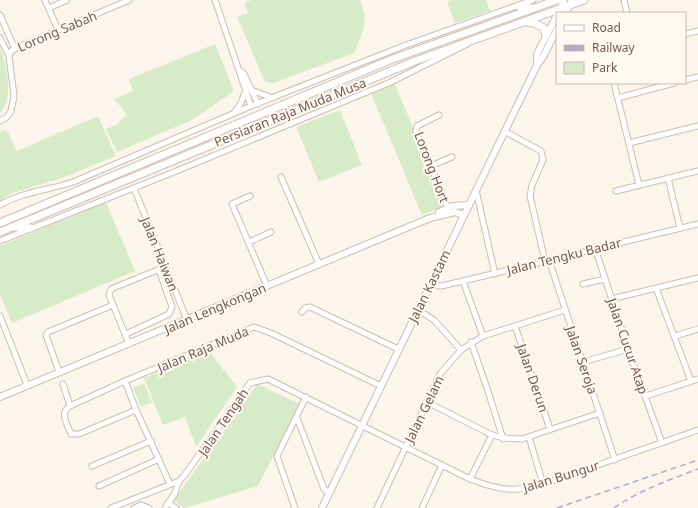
<svg xmlns="http://www.w3.org/2000/svg" width="698" height="508" viewBox="0 0 698 508" font-family="'Noto Sans',sans-serif">
  <rect width="100%" height="100%" fill="#fcf5eb"/>
  <g fill="#d8ebc9">
    <path d="M 251,0 L 360,0 C 369,21 363,33 354,53 L 274,83 L 265,82 L 237,17 L 248,13 L 244,3 Z"/>
    <path d="M 452,0 L 486,0 L 490,11 L 455,23 L 447,2 Z"/>
    <path d="M 215,44 L 234,91 L 192,120 L 117,152 L 106,129 L 116,125 L 127,114 L 114,99 L 133,91 L 129,79 Z"/>
    <path d="M 0,48 C 7,63 14,101 0,113 Z"/>
    <path d="M 395,84 L 445,206 L 422,215 L 371,93 Z"/>
    <path d="M 340,110 L 362,165 L 319,182 L 296,127 Z"/>
    <path d="M 98,116 L 116,156 L 62,178 L 13,193 L 0,201 L 0,132 L 6,129 L 17,151 Z"/>
    <path d="M 106,202 L 135,271 L 12,323 L 0,294 L 0,246 Z"/>
    <path d="M 209,351 L 237,387 L 196,447 L 185,417 L 163,425 L 144,378 Z"/>
    <path d="M 144,383 L 152,402 L 141,407 L 133,388 Z"/>
    <path d="M 257,384 L 300,404 L 258,486 L 185,508 L 173,501 Z"/>
  </g>
  <g fill="none" stroke-linecap="round" stroke-linejoin="round">
    <defs>
      <g id="minor">
        <path d="M 45,0 L 58,30"/>
        <path d="M 215,0 L 251,106"/>
        <path d="M 624,0 L 627,13"/>
        <path d="M 49,8 L 67,0"/>
        <path d="M 0,15 L 15,49"/>
        <path d="M 685,34 L 698,31"/>
        <path d="M 0,38 L 9,56 L 14,96 L 11,111 L 7,117 L 0,121"/>
        <path d="M 9,56 L 12,50 L 21,46 L 129,0"/>
        <path d="M 241,71 L 244,74 L 258,104"/>
        <path d="M 685,80 L 698,77"/>
        <path d="M 614,83 L 639,185"/>
        <path d="M 251,90 L 273,98"/>
        <path d="M 618,98 L 674,83"/>
        <path d="M 234,113 L 241,103 L 246,90"/>
        <path d="M 439,115 L 417,126 L 416,131 L 448,208"/>
        <path d="M 504,131 L 541,151 L 543,160 L 532,185 L 530,196 L 545,261"/>
        <path d="M 629,143 L 698,126"/>
        <path d="M 431,166 L 452,157"/>
        <path d="M 281,177 L 319,264"/>
        <path d="M 668,178 L 680,228"/>
        <path d="M 134,188 L 187,320"/>
        <path d="M 476,190 L 495,274"/>
        <path d="M 616,191 L 698,171"/>
        <path d="M 250,196 L 232,204 L 267,286"/>
        <path d="M 0,205 C 22,192 49,190 73,182 L 251,106 L 406,45 L 533,0"/>
        <path d="M 0,241 L 179,170 L 391,82 L 467,44"/>
        <path d="M 249,242 L 271,232"/>
        <path d="M 595,248 L 628,349 L 662,443"/>
        <path d="M 549,260 L 615,460"/>
        <path d="M 463,281 L 483,336"/>
        <path d="M 583,284 L 605,279"/>
        <path d="M 429,285 L 441,286 L 463,281 L 698,224"/>
        <path d="M 656,288 L 691,381"/>
        <path d="M 611,299 L 698,278"/>
        <path d="M 418,310 L 434,320 L 461,350"/>
        <path d="M 302,312 L 305,308 L 310,307 L 398,349"/>
        <path d="M 0,316 L 27,385"/>
        <path d="M 515,326 L 550,429"/>
        <path d="M 126,334 L 169,314 L 172,307 L 159,270"/>
        <path d="M 675,336 L 698,329"/>
        <path d="M 471,342 L 488,391 L 503,439"/>
        <path d="M 129,344 L 109,295 L 110,291 L 113,288 L 165,267"/>
        <path d="M 583,362 L 628,349"/>
        <path d="M 59,372 L 46,335 L 48,332 L 113,305"/>
        <path d="M 125,381 L 70,406 C 59,413 67,424 71,434 L 79,434 L 136,410"/>
        <path d="M 63,384 L 70,406"/>
        <path d="M 646,396 L 698,379"/>
        <path d="M 427,402 L 492,435 C 502,438 511,439 522,439 L 600,413"/>
        <path d="M 297,418 L 324,489 L 329,493"/>
        <path d="M 529,437 L 543,484"/>
        <path d="M 92,466 L 151,441"/>
        <path d="M 470,479 L 492,435"/>
        <path d="M 170,484 L 136,410 L 125,381 L 254,327 L 271,333 L 381,386"/>
        <path d="M 99,486 L 159,459"/>
        <path d="M 168,503 L 176,508"/>
        <path d="M 111,508 L 179,481 L 184,476 L 250,383 L 268,379 L 470,479 C 498,490 515,493 543,484 L 698,430"/>
        <path d="M 134,508 L 141,505 L 149,508"/>
        <path d="M 165,508 L 175,493 L 179,481"/>
        <path d="M 295,508 L 277,456 L 306,397"/>
        <path d="M 377,508 L 440,374 L 461,350 L 483,336 L 565,310"/>
        <path d="M 422,508 L 442,465"/>
      </g>
      <g id="tertiary">
        <path d="M 559,11 L 564,0"/>
        <path d="M 565,13 L 572,0"/>
        <path d="M 537,65 L 537,54 L 557,15"/>
        <path d="M 439,212 L 453,206 L 469,205"/>
        <path d="M 0,397 L 430,218 L 455,212 L 463,215"/>
        <path d="M 322,508 L 537,65 L 543,57 L 557,29"/>
      </g>
      <g id="secondary">
        <path d="M 518,6 L 531,8"/>
        <path d="M 526,22 L 534,23 L 544,28 L 546,36"/>
        <path d="M 0,223 L 390,60 L 557,0"/>
        <path d="M 15,227 L 31,228"/>
        <path d="M 0,232 L 415,61 L 584,0"/>
      </g>
    </defs>
    <use href="#minor" stroke="#cfbdb0" stroke-width="7"/>
    <use href="#tertiary" stroke="#cfbdb0" stroke-width="8"/>
    <use href="#secondary" stroke="#d5bfb0" stroke-width="9"/>
    <use href="#minor" stroke="#fff" stroke-width="5"/>
    <use href="#tertiary" stroke="#fff" stroke-width="6"/>
    <use href="#secondary" stroke="#fff" stroke-width="7"/>
    <g stroke="#b8a8c8" stroke-width="1.5" stroke-dasharray="6 4" stroke-linecap="butt">
      <path d="M 557,508 L 698,460"/>
      <path d="M 614,508 C 640,490 669,480 698,469"/>
    </g>
  </g>
  <g text-anchor="middle" dominant-baseline="central" stroke-width="4" stroke-linejoin="round" paint-order="stroke">
    <g font-size="13" fill="#785b4e" stroke="#fff9f2">
      <text transform="translate(57 31) rotate(-23)">Lorong Sabah</text>
      <text transform="translate(290 112) rotate(-22)">Persiaran Raja Muda Musa</text>
      <text transform="translate(432 167) rotate(69)">Lorong Hort</text>
      <text transform="translate(160 254) rotate(68)">Jalan Haiwan</text>
      <text transform="translate(564 256) rotate(-14)">Jalan Tengku Badar</text>
      <text transform="translate(429 286) rotate(-64)">Jalan Kastam</text>
      <text transform="translate(215 308) rotate(-23)">Jalan Lengkongan</text>
      <text transform="translate(628 346) rotate(71)">Jalan Cucur Atap</text>
      <text transform="translate(203 349) rotate(-23)">Jalan Raja Muda</text>
      <text transform="translate(582 360) rotate(71)">Jalan Seroja</text>
      <text transform="translate(533 378) rotate(71)">Jalan Derun</text>
      <text transform="translate(424 409) rotate(-64)">Jalan Gelam</text>
      <text transform="translate(223 422) rotate(-56)">Jalan Tengah</text>
      <text transform="translate(561 476) rotate(-17)">Jalan Bungur</text>
    </g>
  </g>
  <rect x="556" y="12" width="130" height="72" fill="#fff9f2" stroke="#c9bab0"/>
  <rect x="564" y="25" width="20" height="6" fill="#ffffff" stroke="#c9bab0"/>
  <text x="592" y="32" font-size="12" fill="#785b4e">Road</text>
  <rect x="564" y="45" width="20" height="6" fill="#b8a8c8" stroke="#c9bab0"/>
  <text x="592" y="52" font-size="12" fill="#785b4e">Railway</text>
  <rect x="564" y="62" width="20" height="12" fill="#d8ebc9" stroke="#c9bab0"/>
  <text x="592" y="72" font-size="12" fill="#785b4e">Park</text>
</svg>
